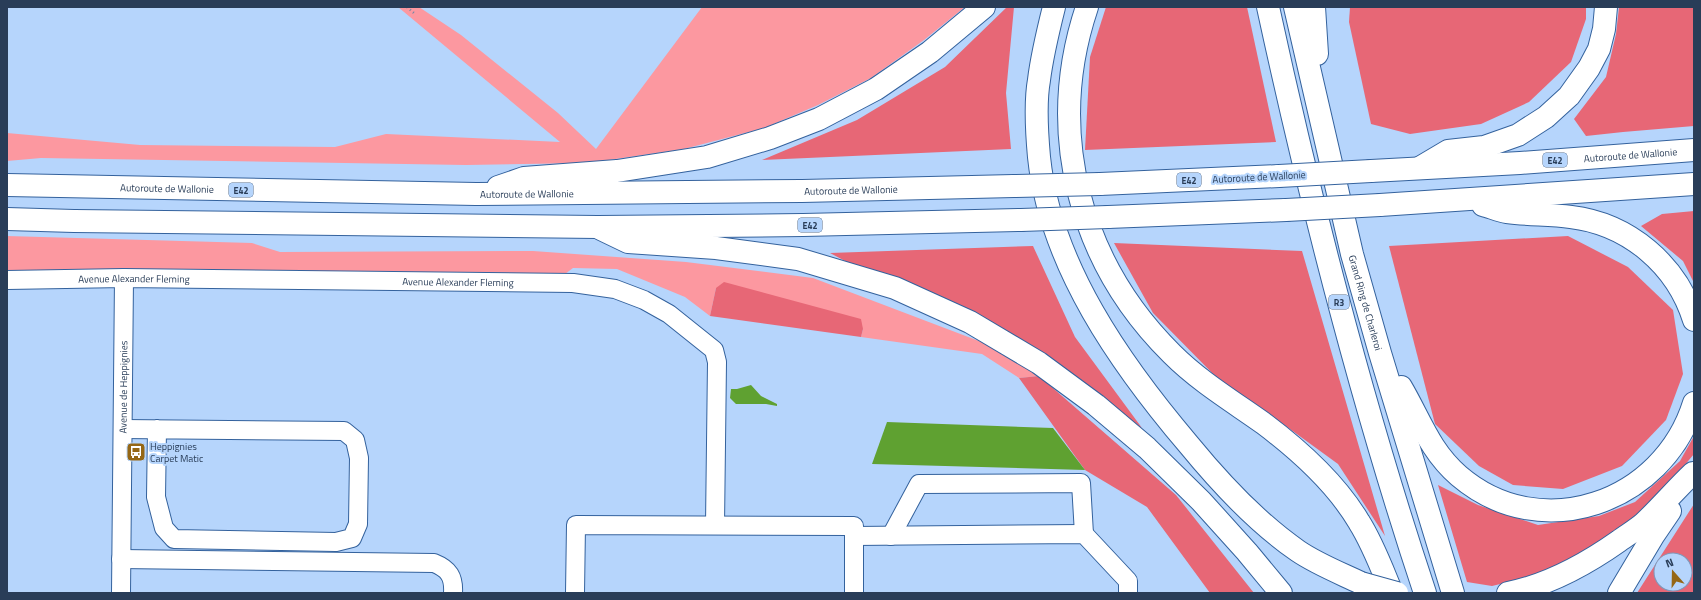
<svg xmlns="http://www.w3.org/2000/svg" width="1701" height="600" viewBox="0 0 1701 600" font-family="'Titillium Web',sans-serif">
  <rect width="100%" height="100%" fill="#b6d5fc"/>
  <g fill="#fc98a0">
    <path d="M 398,7 L 419,7 L 461,35 L 558,113 L 596,149 L 702,7 L 965,7 L 924,40 L 871,78 L 818,105 L 764,128 L 684,149 L 588,163 L 466,165 L 41,158 L 7,161 L 7,133 L 140,145 L 335,147 L 386,134 L 560,142 Z"/>
    <path d="M 7,236 L 252,243 L 280,252 L 533,251 L 686,262 L 813,278 L 992,346 L 1039,376 L 1019,378 L 982,354 L 861,337 L 863,329 L 716,288 L 710,316 L 685,297 L 617,269 L 573,268 L 565,274 L 127,269 L 7,271 Z"/>
  </g>
  <g fill="#e76776" fill-rule="evenodd">
    <path d="M 1007,7 L 1014,7 L 1006,93 L 1011,149 L 762,160 L 857,120 L 945,67 Z"/>
    <path d="M 1106,7 L 1247,7 L 1276,142 L 1085,150 L 1090,57 Z"/>
    <path d="M 1350,7 L 1586,7 L 1586,19 L 1571,62 L 1529,102 L 1481,124 L 1410,134 L 1371,124 L 1349,22 Z"/>
    <path d="M 1619,7 L 1694,7 L 1694,126 L 1623,132 L 1586,136 L 1574,119 L 1606,77 L 1616,34 Z"/>
    <path d="M 1694,211 L 1694,283 L 1683,261 L 1641,226 L 1662,214 Z"/>
    <path d="M 1568,236 L 1628,267 L 1673,310 L 1683,374 L 1666,420 L 1622,466 L 1563,489 L 1513,485 L 1479,466 L 1435,424 L 1389,246 Z"/>
    <path d="M 1114,243 L 1302,251 L 1385,536 L 1338,464 L 1283,424 L 1223,384 L 1153,313 Z"/>
    <path d="M 1033,246 L 1075,337 L 1142,428 L 1062,368 L 864,271 L 830,253 Z"/>
    <path d="M 724,282 L 861,319 L 863,329 L 861,337 L 710,316 L 716,288 Z"/>
    <path d="M 1039,376 L 1176,495 L 1254,593 L 1210,593 L 1147,507 L 1085,470 L 1019,378 Z"/>
    <path d="M 1694,436 L 1694,454 L 1642,516 L 1581,559 L 1529,577 L 1492,586 L 1467,582 L 1438,485 L 1478,505 L 1538,525 L 1599,516 L 1635,502 L 1680,461 Z"/>
    <path d="M 1694,504 L 1694,591 L 1693,593 L 1637,593 ZM 1661,560 L 1685,560 L 1685,584 L 1661,584 Z"/>
  </g>
  <g fill="#5fa131">
    <path d="M 751,385 L 761,396 L 777,404 L 777,406 L 766,404 L 736,404 L 730,398 L 731,389 L 737,389 Z"/>
    <path d="M 887,422 L 1053,428 L 1085,470 L 872,464 Z"/>
  </g>
  <g fill="none" stroke-linecap="round" stroke-linejoin="round">
    <defs>
      <g id="minor">
        <path id="s1" d="M 7,280 L 124,278 L 573,283 L 615,289 L 644,300 L 669,314 L 714,350 L 717,362 L 715,525"/>
        <path d="M 123,429 L 344,431 L 355,440 L 359,458 L 358,524 L 352,538 L 336,542 L 174,539 L 164,528 L 156,497 L 157,429"/>
        <path d="M 854,536 L 1084,534 L 1128,581 L 1128,593"/>
        <path d="M 891,536 L 919,484 L 1081,483 L 1084,534"/>
        <path d="M 121,559 L 434,563 C 449,569 454,577 453,593"/>
        <path id="s2" d="M 121,593 L 124,278"/>
        <path d="M 575,593 L 576,525 L 854,526 L 854,593"/>
      </g>
      <g id="highway">
        <path d="M 1054,7 C 1048,31 1042,55 1039,80 C 1035,102 1037,135 1039,157 C 1050,265 1121,365 1189,445 C 1221,484 1256,522 1298,551 C 1317,564 1340,573 1361,583"/>
        <path d="M 1087,7 C 1045,132 1079,262 1172,354 C 1199,381 1232,401 1263,423 C 1299,450 1336,483 1359,522 C 1373,544 1382,569 1392,593"/>
        <path d="M 1268,7 C 1311,205 1361,401 1425,593"/>
        <path id="s3" d="M 1295,7 L 1352,254 L 1380,353 L 1453,593"/>
        <path d="M 1314,7 L 1317,54"/>
        <path d="M 1421,167 L 1448,151 L 1484,147 L 1518,135 L 1546,117 L 1569,96 L 1589,68 L 1599,49 L 1604,29 L 1606,7"/>
        <path id="s4" d="M 1371,171 L 1520,163 L 1694,150"/>
        <path d="M 1100,184 L 1279,176"/>
        <path id="s5" d="M 7,185 L 476,194 L 802,191 L 1014,186"/>
        <path d="M 498,187 L 524,178 L 617,171 L 707,157 L 770,138 L 819,119 L 876,89 L 930,52 L 984,7"/>
        <path d="M 1380,205 L 1694,184"/>
        <path d="M 1483,205 C 1491,207 1499,211 1507,212 C 1528,215 1549,214 1571,217 C 1629,224 1677,265 1694,320"/>
        <path d="M 1108,217 L 1286,210"/>
        <path d="M 7,219 L 74,221 L 598,227 L 803,225 L 1021,220"/>
        <path d="M 601,229 L 628,242 L 716,248 L 798,259 L 895,288 L 970,322 L 1039,363 L 1096,405 L 1147,448 L 1201,501 L 1247,552 L 1281,593"/>
        <path d="M 1401,387 C 1420,419 1429,450 1459,476 C 1541,546 1663,503 1694,403"/>
        <path d="M 1508,593 C 1549,585 1585,565 1619,541 C 1627,535 1636,530 1644,523 C 1661,507 1676,489 1693,473"/>
        <path d="M 1619,593 L 1653,536 L 1670,511"/>
      </g>
    </defs>
    <use href="#minor" stroke="#34629d" stroke-width="20"/>
    <use href="#highway" stroke="#34629d" stroke-width="24"/>
    <path stroke="#6d87a7" stroke-width="2.5" stroke-dasharray="1 3" stroke-linecap="butt" d="M 407,7 L 415,14"/>
    <use href="#minor" stroke="#fff" stroke-width="18"/>
    <use href="#highway" stroke="#fff" stroke-width="22"/>
    <defs>
      <g id="highway-bridge">
        <path d="M 1279,176 L 1371,171"/>
        <path d="M 1014,186 L 1100,184"/>
        <path d="M 1286,210 L 1380,205"/>
        <path d="M 1021,220 L 1108,217"/>
        <path d="M 1361,583 L 1397,593"/>
      </g>
    </defs>
    <use href="#highway-bridge" stroke="#34629d" stroke-width="24" stroke-linecap="butt"/>
    <use href="#highway-bridge" stroke="#fff" stroke-width="22"/>
  </g>
  <defs>
    <symbol id="bus-square" viewBox="-11 -11 22 22"><rect x="-9" y="-9" width="18" height="18" rx="4" fill="#956715" stroke="#b6d5fc"/><path d="M-5-6H5V4H4V6H2V4H-2V6H-4V4H-5ZM-3.5-4V0h7V-4ZM-3.5 1.2v1.5H-2V1.2ZM2 1.2v1.5H3.5V1.2Z" fill="#fff"/></symbol>
  </defs>
  <g fill-rule="evenodd">
    <use href="#bus-square" x="125" y="441" width="22" height="22"/>
  </g>
  <g text-anchor="middle" dominant-baseline="central" stroke-width="4" stroke-linejoin="round" paint-order="stroke">
    <g fill="#b6d5fc" stroke="#536b89" stroke-width="1">
      <rect x="1543" y="153" width="24" height="14" rx="3"/>
      <rect x="1177" y="173" width="24" height="14" rx="3"/>
      <rect x="229" y="183" width="24" height="14" rx="3"/>
      <rect x="798" y="218" width="24" height="14" rx="3"/>
      <rect x="1329" y="295" width="20" height="14" rx="3"/>
    </g>
    <g font-size="9" font-weight="bold" fill="#293d58">
      <text x="1555" y="160">E42</text>
      <text x="1189" y="180">E42</text>
      <text x="241" y="190">E42</text>
      <text x="810" y="225">E42</text>
      <text x="1339" y="302">R3</text>
    </g>
    <g font-size="10" fill="#293d58" stroke="#b6d5fc">
      <text stroke="none"><textPath href="#s4" startOffset="260">Autoroute de Wallonie</textPath></text>
      <text transform="translate(1259 177) rotate(-3)">Autoroute de Wallonie</text>
      <text stroke="none"><textPath href="#s5" startOffset="160">Autoroute de Wallonie</textPath></text>
      <text stroke="none"><textPath href="#s5" startOffset="844">Autoroute de Wallonie</textPath></text>
      <text stroke="none"><textPath href="#s5" startOffset="520">Autoroute de Wallonie</textPath></text>
      <text stroke="none"><textPath href="#s1" startOffset="127">Avenue Alexander Fleming</textPath></text>
      <text stroke="none"><textPath href="#s1" startOffset="451">Avenue Alexander Fleming</textPath></text>
      <text stroke="none"><textPath href="#s3" startOffset="304">Grand Ring de Charleroi</textPath></text>
      <text stroke="none"><textPath href="#s2" startOffset="206">Avenue de Heppignies</textPath></text>
    </g>
    <g font-size="10" fill="#293d58" stroke="#b6d5fc" text-anchor="start">
      <text x="150" y="446">Heppignies<tspan x="150" dy="12">Carpet Matic</tspan></text>
    </g>
  </g>
  <rect width="1701" height="600" fill="none" stroke="#293d58" stroke-width="16"/>
  <g transform="translate(1673 572) rotate(340)"><circle r="19" fill="#b6d5fc" stroke="#7e98ba"/>
  <path d="M0-3L7 15L0 10L-7 15Z" fill="#956715"/>
  <text y="-6" font-size="11" font-weight="bold" text-anchor="middle" fill="#293d58">N</text>
  </g>
</svg>
